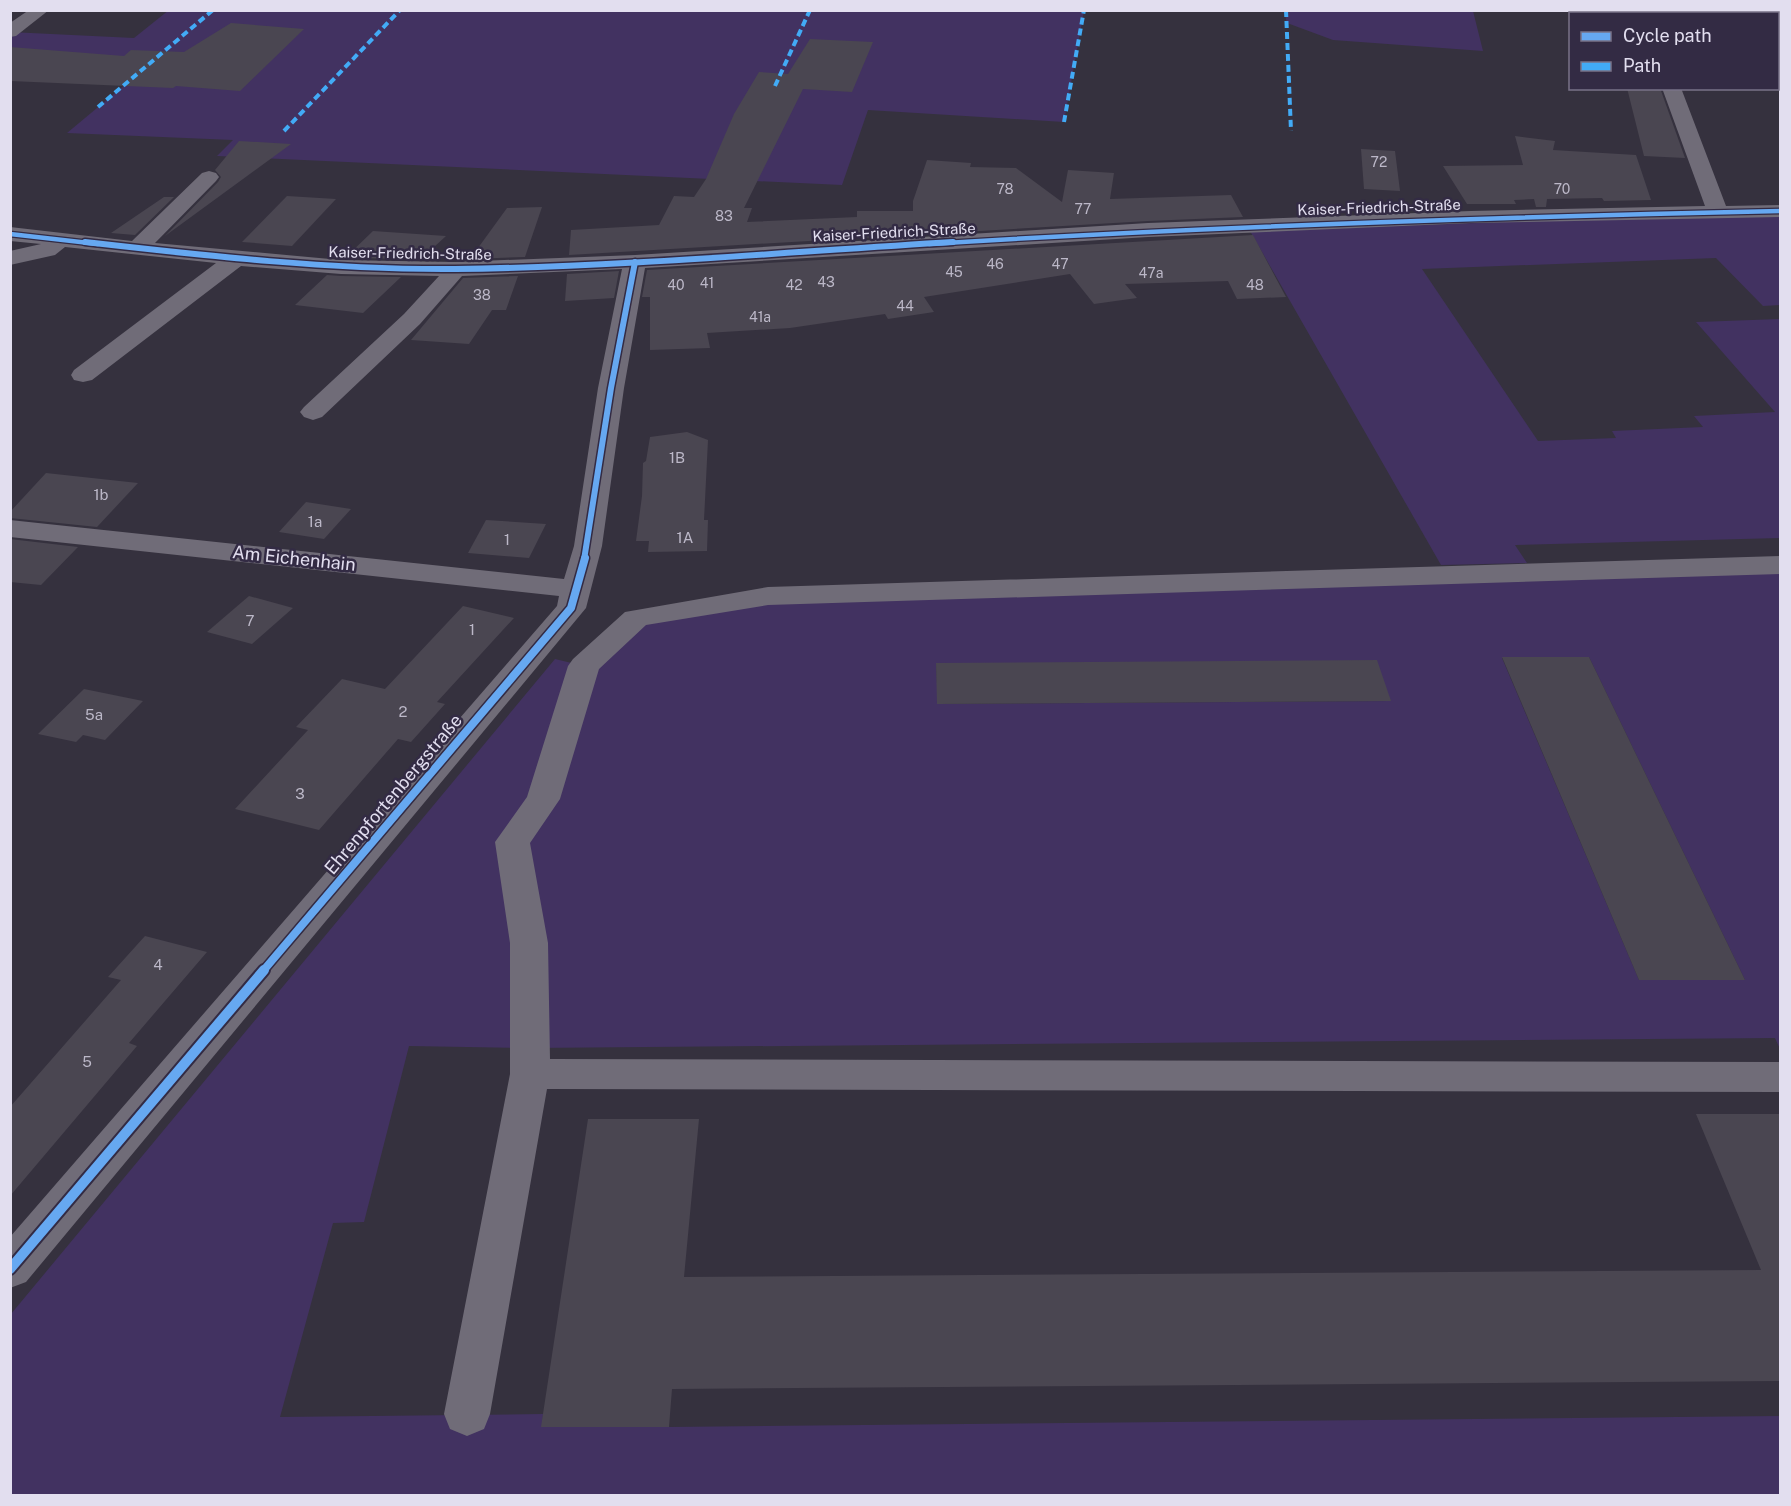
<svg xmlns="http://www.w3.org/2000/svg" width="1791" height="1506" viewBox="0 0 1791 1506" font-family="'Public Sans',sans-serif">
  <rect width="100%" height="100%" fill="#35313e"/>
  <g fill="#423261" fill-rule="evenodd">
    <path d="M 169,10 L 1084,11 L 1064,122 L 868,110 L 842,185 L 217,156 L 233,140 L 67,133 L 139,73 L 11,66 L 10,32 L 134,38 Z"/>
    <path d="M 1284,11 L 1473,11 L 1483,51 L 1333,40 L 1287,23 Z"/>
    <path d="M 1780,216 L 1780,305 L 1763,306 L 1716,258 L 1422,269 L 1538,441 L 1616,438 L 1612,431 L 1703,427 L 1694,416 L 1775,412 L 1696,322 L 1780,319 L 1780,538 L 1515,545 L 1527,563 L 1441,565 L 1250,231 L 1534,221 Z"/>
    <path d="M 1780,565 L 1780,1049 L 1775,1038 L 530,1048 L 409,1046 L 364,1222 L 333,1223 L 280,1417 L 543,1414 L 542,1427 L 669,1427 L 1780,1416 L 1780,1495 L 11,1496 L 11,1314 L 555,659 L 584,666 L 636,618 L 768,596 ZM 1589,657 L 1745,980 L 1639,980 L 1502,658 ZM 936,663 L 1391,701 L 938,704 Z"/>
  </g>
  <g fill="#4a4651">
    <path d="M 231,23 L 304,29 L 240,91 L 176,86 L 173,88 L 10,81 L 10,47 L 124,56 L 131,50 L 184,52 Z"/>
    <path d="M 810,39 L 873,42 L 852,92 L 803,89 L 744,208 L 752,208 L 747,222 L 857,217 L 857,211 L 913,211 L 913,201 L 927,160 L 971,163 L 970,167 L 1016,168 L 1062,202 L 1068,170 L 1114,173 L 1110,199 L 1231,195 L 1243,217 L 1148,221 L 569,255 L 571,230 L 659,225 L 674,196 L 694,197 L 706,179 L 734,114 L 759,72 L 788,74 Z"/>
    <path d="M 1627,88 L 1660,88 L 1685,158 L 1644,156 Z"/>
    <path d="M 1515,136 L 1555,141 L 1553,150 L 1636,155 L 1651,200 L 1604,201 L 1602,198 L 1547,199 L 1546,207 L 1536,207 L 1534,199 L 1514,200 L 1516,204 L 1467,204 L 1443,166 L 1523,165 Z"/>
    <path d="M 239,141 L 291,144 L 165,236 L 218,182 L 221,177 L 215,170 Z"/>
    <path d="M 1361,149 L 1395,151 L 1400,191 L 1364,189 Z"/>
    <path d="M 287,196 L 336,199 L 292,246 L 242,242 Z"/>
    <path d="M 164,197 L 174,197 L 135,235 L 111,233 Z"/>
    <path d="M 542,207 L 525,257 L 470,259 L 507,208 Z"/>
    <path d="M 373,231 L 446,236 L 421,259 L 345,258 Z"/>
    <path d="M 1253,235 L 1286,297 L 1237,299 L 1228,281 L 1125,284 L 1137,298 L 1094,304 L 1070,274 L 924,297 L 934,312 L 888,319 L 885,314 L 790,328 L 707,333 L 710,348 L 650,350 L 650,297 L 642,297 L 647,270 Z"/>
    <path d="M 619,271 L 614,298 L 565,301 L 567,274 Z"/>
    <path d="M 327,275 L 341,276 L 401,277 L 363,313 L 295,305 Z"/>
    <path d="M 518,276 L 506,310 L 492,310 L 469,344 L 411,340 L 463,278 Z"/>
    <path d="M 687,432 L 708,440 L 704,520 L 708,520 L 707,551 L 648,552 L 649,541 L 636,541 L 642,496 L 643,463 L 646,461 L 650,437 Z"/>
    <path d="M 46,473 L 138,483 L 97,527 L 10,518 L 10,512 Z"/>
    <path d="M 306,502 L 351,509 L 324,539 L 279,532 Z"/>
    <path d="M 486,520 L 546,524 L 529,558 L 468,553 Z"/>
    <path d="M 10,539 L 78,547 L 41,585 L 10,582 Z"/>
    <path d="M 249,596 L 293,608 L 252,644 L 207,632 Z"/>
    <path d="M 463,606 L 514,618 L 437,702 L 445,704 L 411,742 L 398,739 L 319,830 L 235,809 L 308,730 L 296,727 L 342,679 L 385,689 Z"/>
    <path d="M 1502,657 L 1589,657 L 1745,980 L 1639,980 Z"/>
    <path d="M 1377,660 L 1391,701 L 937,704 L 936,663 Z"/>
    <path d="M 84,689 L 143,701 L 105,740 L 83,735 L 76,742 L 38,734 Z"/>
    <path d="M 145,936 L 207,952 L 129,1043 L 137,1046 L 10,1196 L 10,1107 L 121,980 L 108,977 Z"/>
    <path d="M 1696,1114 L 1780,1114 L 1780,1381 L 672,1389 L 669,1427 L 541,1427 L 588,1119 L 699,1119 L 684,1277 L 1761,1270 Z"/>
  </g>
  <g fill="none" stroke-linecap="round" stroke-linejoin="round">
    <g fill="#706c78" fill-rule="evenodd">
      <path d="M 29,10 L 49,10 L 16,36 L 10,37 L 10,23 Z"/>
      <path d="M 1680,10 L 1729,10 L 1731,14 L 1682,14 Z"/>
      <rect x="1778" y="14" width="2" height="10"/>
      <path d="M 1778,66 L 1780,67 L 1780,84 L 1778,83 Z"/>
      <path d="M 1662,88 L 1681,88 L 1726,206 L 1780,205 L 1780,217 L 1471,223 L 1148,237 L 645,268 L 624,388 L 602,546 L 586,608 L 26,1282 L 10,1288 L 10,1237 L 557,606 L 559,596 L 10,537 L 10,520 L 564,579 L 574,546 L 598,388 L 622,269 L 462,276 L 420,324 L 322,417 L 313,420 L 304,417 L 300,412 L 304,407 L 404,314 L 439,276 L 341,274 L 241,266 L 92,380 L 83,382 L 74,380 L 71,375 L 74,370 L 216,263 L 65,247 L 55,255 L 10,265 L 10,251 L 41,244 L 10,241 L 10,227 L 132,241 L 202,173 L 209,171 L 216,173 L 219,177 L 216,181 L 155,243 L 341,260 L 455,262 L 635,255 L 1148,223 L 1471,211 L 1705,206 Z"/>
      <path d="M 1780,556 L 1780,574 L 768,605 L 646,625 L 599,669 L 560,799 L 530,843 L 548,943 L 550,1059 L 1780,1062 L 1780,1092 L 547,1089 L 490,1414 L 484,1429 L 467,1436 L 450,1429 L 444,1414 L 510,1074 L 510,943 L 495,842 L 527,797 L 568,666 L 573,659 L 625,612 L 768,587 Z"/>
    </g>
    <g stroke="#42abf6" stroke-width="4" stroke-dasharray="7 4" stroke-linecap="butt">
      <path d="M 1286,10 L 1291,131"/>
      <path d="M 775,86 L 810,10"/>
      <path d="M 98,107 L 213,10"/>
      <path d="M 1064,122 L 1084,10"/>
      <path d="M 284,131 L 400,10"/>
    </g>
    <defs>
      <g id="cycleway-far3">
        <path d="M 10,234 L 98,244"/>
        <path d="M 929,244 C 1213,226 1496,217 1780,211"/>
      </g>
      <g id="cycleway-far2">
        <path d="M 85,242 C 208,256 331,270 455,269 C 621,267 787,252 953,242"/>
        <path d="M 584,560 L 611,388 L 635,262"/>
      </g>
      <path id="cycleway-far1" d="M 263,971 L 571,608 L 585,558"/>
      <path id="cycleway" d="M 10,1269 L 264,970"/>
    </defs>
    <use href="#cycleway-far3" stroke="#332b44" stroke-width="7"/>
    <use href="#cycleway-far2" stroke="#332b44" stroke-width="9"/>
    <use href="#cycleway-far1" stroke="#332b44" stroke-width="11"/>
    <use href="#cycleway" stroke="#332b44" stroke-width="14"/>
    <use href="#cycleway-far3" stroke="#66a8f1" stroke-width="4.5"/>
    <use href="#cycleway-far2" stroke="#66a8f1" stroke-width="6"/>
    <use href="#cycleway-far1" stroke="#66a8f1" stroke-width="8"/>
    <use href="#cycleway" stroke="#66a8f1" stroke-width="10"/>
  </g>
  <g text-anchor="middle" dominant-baseline="central" stroke-width="5" stroke-linejoin="round" paint-order="stroke">
    <g font-size="14" fill="#bcb8c8">
      <text x="1379" y="162">72</text>
      <text x="1005" y="189">78</text>
      <text x="1562" y="189">70</text>
      <text x="1083" y="209">77</text>
      <text x="724" y="216">83</text>
      <text x="995" y="264">46</text>
      <text x="1060" y="264">47</text>
      <text x="954" y="272">45</text>
      <text x="1151" y="273">47a</text>
      <text x="826" y="282">43</text>
      <text x="707" y="283">41</text>
      <text x="676" y="285">40</text>
      <text x="794" y="285">42</text>
      <text x="1255" y="285">48</text>
      <text x="482" y="295">38</text>
      <text x="905" y="306">44</text>
      <text x="760" y="317">41a</text>
    </g>
    <g font-size="15" fill="#e2deef" stroke="#332b44">
      <text transform="translate(1379 207) rotate(-2)">Kaiser-Friedrich-Straße</text>
      <text transform="translate(894 232) rotate(-3)">Kaiser-Friedrich-Straße</text>
      <text transform="translate(410 253) rotate(1)">Kaiser-Friedrich-Straße</text>
    </g>
    <g font-size="15" fill="#bcb8c8">
      <text x="677" y="457">1B</text>
      <text x="101" y="494">1b</text>
      <text x="315" y="521">1a</text>
      <text x="685" y="537">1A</text>
      <text x="507" y="539">1</text>
      <text x="250" y="620">7</text>
      <text x="472" y="629">1</text>
      <text x="403" y="711">2</text>
      <text x="94" y="714">5a</text>
      <text x="300" y="793">3</text>
      <text x="158" y="964">4</text>
      <text x="87" y="1061">5</text>
    </g>
    <g font-size="18" fill="#e2deef" stroke="#332b44">
      <text transform="translate(294 558) rotate(6)">Am Eichenhain</text>
      <text transform="translate(393 794) rotate(-50)">Ehrenpfortenbergstraße</text>
    </g>
  </g>
  <rect width="1791" height="1506" fill="none" stroke="#e2deef" stroke-width="24"/>
  <rect x="1569" y="12" width="210" height="78" fill="#332b44" stroke="#797388" stroke-width="1.5"/>
  <rect x="1581" y="32" width="30" height="9" fill="#66a8f1" stroke="#797388" stroke-width="1.5"/>
  <text x="1623" y="42" font-size="18" fill="#e2deef">Cycle path</text>
  <rect x="1581" y="62" width="30" height="9" fill="#42abf6" stroke="#797388" stroke-width="1.5"/>
  <text x="1623" y="72" font-size="18" fill="#e2deef">Path</text>
</svg>
